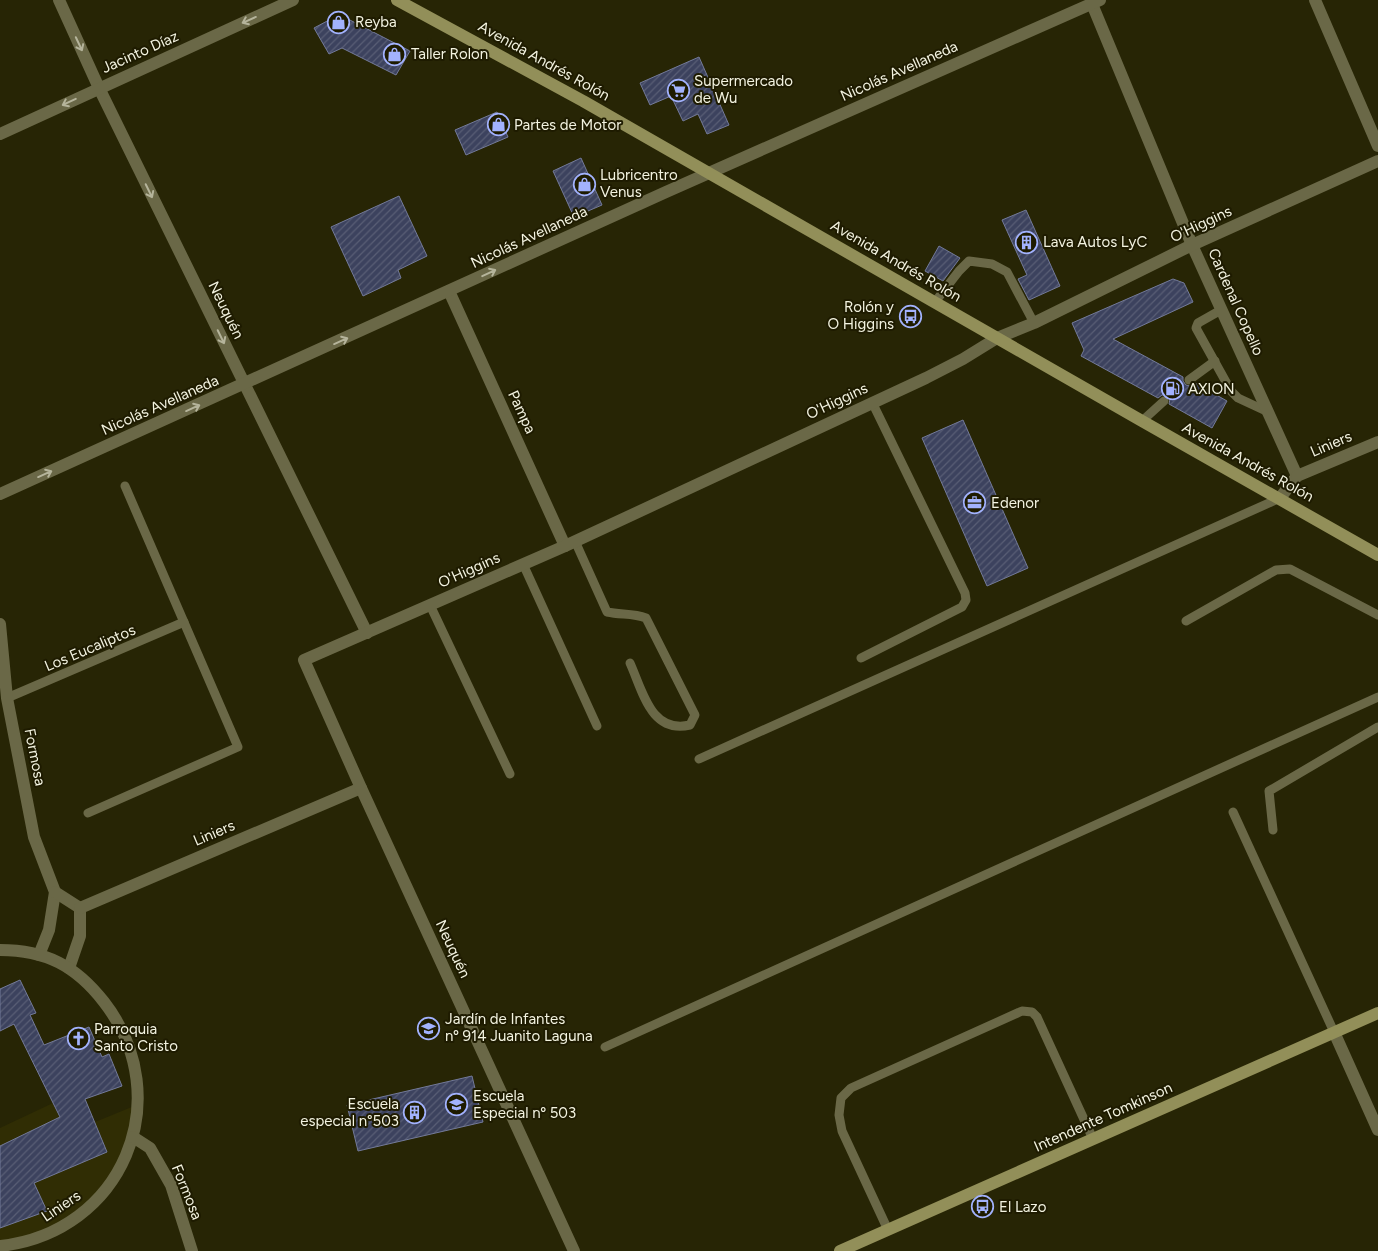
<svg xmlns="http://www.w3.org/2000/svg" width="1378" height="1251" viewBox="0 0 1378 1251" font-family="Figtree,sans-serif">
  <defs>
    <pattern id="building-hatch" width="6" height="6" patternUnits="userSpaceOnUse" patternTransform="scale(1.25)"><rect width="6" height="6" fill="#3c425e"/><path d="M-1 1l2-2M0 6l6-6M5 7l2-2" fill="none" stroke="#595e75"/></pattern>
  </defs>
  <rect width="100%" height="100%" fill="#272505"/>
  <path fill="#302d04" d="M 53,1103 L 66,1134 L 139,1104 L 116,1175 L 72,1220 L 0,1247 L 0,1128 Z"/>
  <g fill="url(#building-hatch)" stroke="#737a99">
    <path d="M 344,17 L 410,51 L 396,75 L 342,48 L 329,54 L 314,28 L 331,19 Z"/>
    <path d="M 699,57 L 729,125 L 707,134 L 698,114 L 683,121 L 671,96 L 650,105 L 640,83 Z"/>
    <path d="M 497,112 L 508,137 L 466,155 L 455,130 Z"/>
    <path d="M 581,158 L 602,205 L 574,217 L 553,171 Z"/>
    <path d="M 399,196 L 427,256 L 398,270 L 401,278 L 363,296 L 331,227 Z"/>
    <path d="M 1026,210 L 1060,286 L 1029,300 L 1018,279 L 1027,275 L 1002,220 Z"/>
    <path d="M 939,246 L 960,258 L 943,281 L 925,271 Z"/>
    <path d="M 1173,279 L 1184,283 L 1193,302 L 1113,339 L 1183,377 L 1183,381 L 1186,385 L 1190,386 L 1195,383 L 1227,401 L 1212,428 L 1169,404 L 1170,399 L 1166,395 L 1162,395 L 1158,398 L 1081,356 L 1084,350 L 1072,323 Z"/>
    <path d="M 963,420 L 1028,568 L 987,586 L 922,438 Z"/>
    <path d="M 20,980 L 36,1013 L 30,1015 L 44,1045 L 89,1027 L 102,1057 L 109,1054 L 122,1086 L 85,1099 L 107,1152 L 34,1183 L 47,1211 L 0,1228 L 0,1146 L 60,1117 L 14,1024 L 0,1031 L 0,989 Z"/>
    <path d="M 472,1076 L 483,1122 L 358,1151 L 347,1105 Z"/>
  </g>
  <g fill="none" stroke-linecap="round" stroke-linejoin="round">
    <g stroke="#6a6847" stroke-width="9">
      <path d="M 935,302 L 959,271 L 969,261 L 992,264 L 1007,272 L 1034,323"/>
      <path d="M 1221,310 L 1198,323 L 1196,328 L 1231,391 L 1238,398 L 1266,411"/>
      <path d="M 1189,380 L 1215,361"/>
      <path d="M 1142,421 L 1164,401"/>
      <path d="M 575,541 L 607,612 C 621,615 633,613 646,618 L 695,715 L 690,725 C 651,734 643,692 630,663"/>
      <path d="M 523,564 L 597,726"/>
      <path d="M 430,605 L 510,774"/>
      <path d="M 1186,621 L 1276,570 L 1290,569 L 1378,615"/>
      <path d="M 861,658 L 962,607 L 966,600 L 965,593 L 872,402"/>
      <path d="M 7,698 L 184,622"/>
      <path d="M 699,759 L 1280,498"/>
      <path d="M 1233,812 L 1334,1032"/>
      <path d="M 88,813 L 238,747 L 125,486"/>
      <path d="M 1273,830 L 1269,791 L 1378,727"/>
      <path d="M 605,1047 L 1378,697"/>
      <path d="M 888,1230 L 842,1131 L 839,1115 L 841,1098 L 851,1088 L 1022,1011 L 1032,1012 L 1037,1017 L 1093,1139"/>
    </g>
    <g stroke="#6a6847" stroke-width="12">
      <path d="M 59,0 L 99,88 L 367,633"/>
      <path d="M 1315,0 L 1378,146"/>
      <path d="M 1092,4 L 1192,245 L 1297,476 L 1280,498"/>
      <path d="M 0,134 L 293,0"/>
      <path d="M 449,291 L 565,546"/>
      <path d="M 1297,476 L 1378,442"/>
      <path d="M 0,494 L 666,192 L 1100,0"/>
      <path d="M 0,624 L 7,698 L 34,837 L 55,892 L 49,930 L 39,955"/>
      <path d="M 55,892 L 80,908 L 80,936 L 69,968"/>
      <path d="M 80,908 L 361,788"/>
      <path d="M 0,950 C 46,950 76,966 104,1002 C 179,1099 122,1233 0,1246"/>
      <path d="M 1334,1032 L 1378,1130"/>
      <path d="M 133,1137 L 150,1148 L 171,1185 L 192,1251"/>
      <path d="M 574,1251 L 361,788 L 304,660 L 565,546 L 926,378 L 963,359 L 997,338 L 1034,323 L 1192,245 L 1378,161"/>
    </g>
    <g stroke="#928f59" stroke-width="12">
      <path d="M 397,0 L 583,101 L 1142,421 L 1378,555"/>
      <path d="M 840,1251 L 1378,1013"/>
    </g>
  </g>
  <defs><path id="oneway-shaft" d="M-6 0H5M1.5-3L5.5 0L1.5 3" fill="none" stroke-width="1.6" stroke-linecap="round" stroke-linejoin="round" transform="scale(1.25)"/></defs>
  <g stroke="#b5b49b">
    <use href="#oneway-shaft" transform="translate(249 20) rotate(156)"/>
    <use href="#oneway-shaft" transform="translate(79 44) rotate(65)"/>
    <use href="#oneway-shaft" transform="translate(69 102) rotate(155)"/>
    <use href="#oneway-shaft" transform="translate(149 191) rotate(64)"/>
    <use href="#oneway-shaft" transform="translate(489 273) rotate(-25)"/>
    <use href="#oneway-shaft" transform="translate(221 337) rotate(64)"/>
    <use href="#oneway-shaft" transform="translate(341 341) rotate(-24)"/>
    <use href="#oneway-shaft" transform="translate(193 408) rotate(-24)"/>
    <use href="#oneway-shaft" transform="translate(45 474) rotate(-24)"/>
  </g>
  <defs>
    <symbol id="shop-ring" viewBox="-11 -11 22 22"><circle r="9.5" fill="#1e1b00" stroke="#a2b2fd" stroke-width="1.5"/><path d="M-5-2.5h2.3a2.7 3.5 0 0 1 5.4 0H5L5.5 6h-11ZM-1.5-2.5h3a1.5 2.3 0 0 0-3 0Z" fill="#a2b2fd"/></symbol>
    <symbol id="supermarket-ring" viewBox="-11 -11 22 22"><circle r="9.5" fill="#1e1b00" stroke="#a2b2fd" stroke-width="1.5"/><path d="M-6-5.5h2.5l.6 2H6L4.5 2H-2.5L-4.4-4H-6ZM-1.5 3.2a1.3 1.3 0 1 0 .1 0ZM3 3.2a1.3 1.3 0 1 0 .1 0Z" fill="#a2b2fd"/></symbol>
    <symbol id="building-ring" viewBox="-11 -11 22 22"><circle r="9.5" fill="#1e1b00" stroke="#a2b2fd" stroke-width="1.5"/><path d="M-4-6H4V6H1V3H-1V6H-4ZM-2.5-4.3h1.7v1.8h-1.7ZM.8-4.3h1.7v1.8H.8ZM-2.5-1h1.7V.8h-1.7ZM.8-1h1.7V.8H.8Z" fill="#a2b2fd"/></symbol>
    <symbol id="bus-ring" viewBox="-11 -11 22 22"><circle r="9.5" fill="#1e1b00" stroke="#a2b2fd" stroke-width="1.5"/><path d="M-5-6H5V4H4V6H2V4H-2V6H-4V4H-5ZM-3.5-4V0h7V-4ZM-3.5 1.2v1.5H-2V1.2ZM2 1.2v1.5H3.5V1.2Z" fill="#a2b2fd"/></symbol>
    <symbol id="fuel-ring" viewBox="-11 -11 22 22"><circle r="9.5" fill="#1e1b00" stroke="#a2b2fd" stroke-width="1.5"/><path d="M-5.5-6h7V0h2V4h1.3V-2.5L3-4.5l.8-.8L6-3V5H2.5V1h-1V6h-7ZM-4.2-4.7v3.2H.2V-4.7Z" fill="#a2b2fd"/></symbol>
    <symbol id="office-ring" viewBox="-11 -11 22 22"><circle r="9.5" fill="#1e1b00" stroke="#a2b2fd" stroke-width="1.5"/><path d="M-6-3h4V-5.5h4V-3h4V5H-6ZM-1-4.5V-3h2v-1.5ZM-6 0V1H6V0Z" fill="#a2b2fd"/></symbol>
    <symbol id="school-ring" viewBox="-11 -11 22 22"><circle r="9.5" fill="#1e1b00" stroke="#a2b2fd" stroke-width="1.5"/><path d="M0-5L7-2L0 1L-7-2ZM-4 1L0 2.5L4 1V4Q0 6-4 4Z" fill="#a2b2fd"/></symbol>
    <symbol id="church-ring" viewBox="-11 -11 22 22"><circle r="9.5" fill="#1e1b00" stroke="#a2b2fd" stroke-width="1.5"/><path d="M-1.2-6h2.4v3.5h3.3v2.4h-3.3V6h-2.4V-.1h-3.3v-2.4h3.3Z" fill="#a2b2fd"/></symbol>
  </defs>
  <g fill-rule="evenodd">
    <use href="#shop-ring" x="326" y="10" width="25" height="25"/>
    <use href="#shop-ring" x="382" y="42" width="25" height="25"/>
    <use href="#supermarket-ring" x="666" y="78" width="25" height="25"/>
    <use href="#shop-ring" x="486" y="112" width="25" height="25"/>
    <use href="#shop-ring" x="572" y="172" width="25" height="25"/>
    <use href="#building-ring" x="1014" y="230" width="25" height="25"/>
    <use href="#bus-ring" x="898" y="304" width="25" height="25"/>
    <use href="#fuel-ring" x="1160" y="376" width="25" height="25"/>
    <use href="#office-ring" x="962" y="490" width="25" height="25"/>
    <use href="#school-ring" x="416" y="1016" width="25" height="25"/>
    <use href="#church-ring" x="66" y="1026" width="25" height="25"/>
    <use href="#school-ring" x="444" y="1092" width="25" height="25"/>
    <use href="#building-ring" x="402" y="1100" width="25" height="25"/>
    <use href="#bus-ring" x="970" y="1194" width="25" height="25"/>
  </g>
  <g text-anchor="middle" dominant-baseline="central" stroke-width="4" stroke-linejoin="round" paint-order="stroke">
    <g font-size="15" fill="#f3f3e0" stroke="#1e1b00" text-anchor="start">
      <text x="355" y="22">Reyba</text>
      <text x="411" y="54">Taller Rolon</text>
      <text x="694" y="81">Supermercado<tspan x="694" dy="17">de Wu</tspan></text>
      <text x="514" y="125">Partes de Motor</text>
      <text x="600" y="175">Lubricentro<tspan x="600" dy="17">Venus</tspan></text>
      <text x="1043" y="242">Lava Autos LyC</text>
      <text x="894" y="307" text-anchor="end">Rolón y<tspan x="894" dy="17">O Higgins</tspan></text>
      <text x="1188" y="389">AXION</text>
      <text x="991" y="503">Edenor</text>
      <text x="445" y="1019">Jardín de Infantes<tspan x="445" dy="17">nº 914 Juanito Laguna</tspan></text>
      <text x="94" y="1029">Parroquia<tspan x="94" dy="17">Santo Cristo</tspan></text>
      <text x="473" y="1096">Escuela<tspan x="473" dy="17">Especial nº 503</tspan></text>
      <text x="399" y="1104" text-anchor="end">Escuela<tspan x="399" dy="17">especial n°503</tspan></text>
      <text x="999" y="1207">El Lazo</text>
    </g>
    <g font-size="15" fill="#f3f3e0" stroke="#1e1b00">
      <text transform="translate(140 52) rotate(-24)">Jacinto Díaz</text>
      <text transform="translate(544 61) rotate(29)">Avenida Andrés Rolón</text>
      <text transform="translate(899 71) rotate(-24)">Nicolás Avellaneda</text>
      <text transform="translate(1201 224) rotate(-25)">O'Higgins</text>
      <text transform="translate(529 237) rotate(-25)">Nicolás Avellaneda</text>
      <text transform="translate(896 261) rotate(30)">Avenida Andrés Rolón</text>
      <text transform="translate(1236 302) rotate(66)">Cardenal Copello</text>
      <text transform="translate(226 310) rotate(64)">Neuquén</text>
      <text transform="translate(837 401) rotate(-25)">O'Higgins</text>
      <text transform="translate(160 405) rotate(-24)">Nicolás Avellaneda</text>
      <text transform="translate(522 412) rotate(65)">Pampa</text>
      <text transform="translate(1331 444) rotate(-23)">Liniers</text>
      <text transform="translate(1248 462) rotate(29)">Avenida Andrés Rolón</text>
      <text transform="translate(469 570) rotate(-24)">O'Higgins</text>
      <text transform="translate(90 648) rotate(-23)">Los Eucaliptos</text>
      <text transform="translate(35 757) rotate(79)">Formosa</text>
      <text transform="translate(214 833) rotate(-23)">Liniers</text>
      <text transform="translate(453 949) rotate(65)">Neuquén</text>
      <text transform="translate(1103 1117) rotate(-24)">Intendente Tomkinson</text>
      <text transform="translate(187 1192) rotate(68)">Formosa</text>
      <text transform="translate(61 1206) rotate(-34)">Liniers</text>
    </g>
  </g>
</svg>
